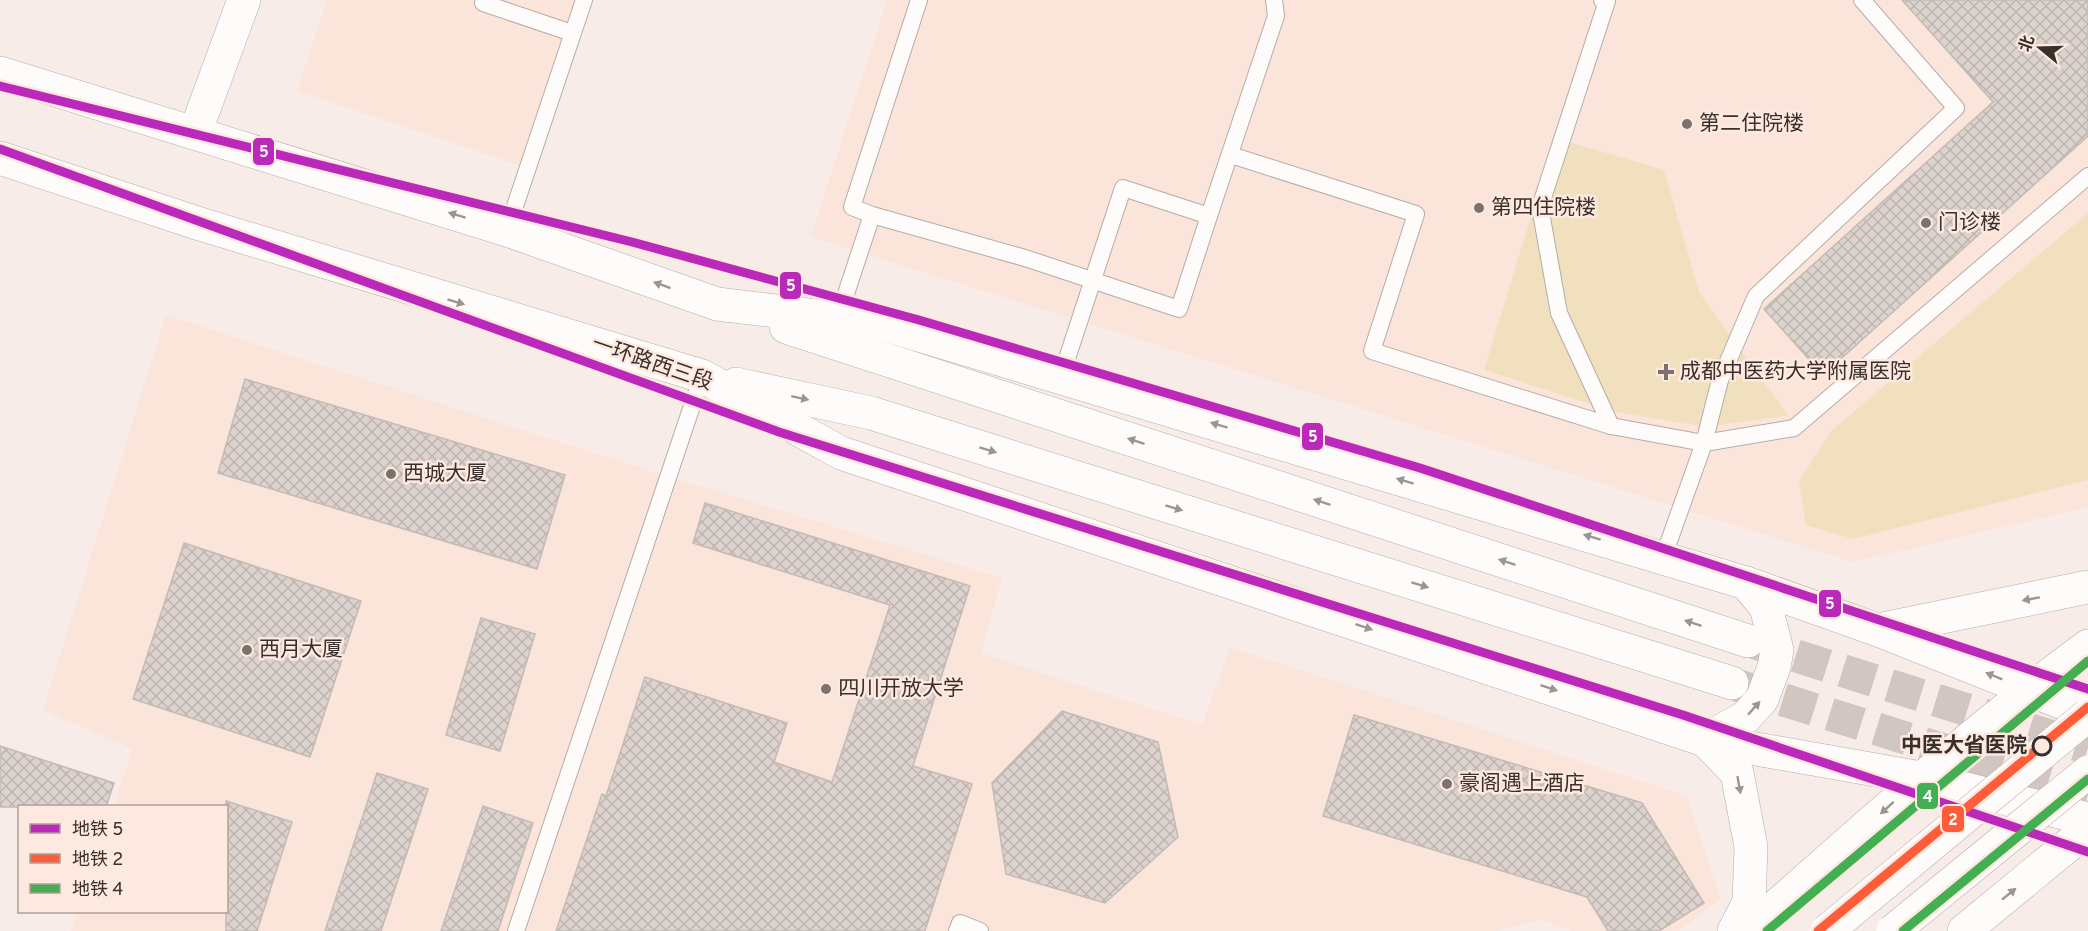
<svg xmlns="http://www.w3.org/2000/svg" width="2088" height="931" viewBox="0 0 2088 931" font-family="Overpass,'Noto Sans SC',sans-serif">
  <defs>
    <pattern id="building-cross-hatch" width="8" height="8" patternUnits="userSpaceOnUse" patternTransform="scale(1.5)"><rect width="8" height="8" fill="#dcd3ce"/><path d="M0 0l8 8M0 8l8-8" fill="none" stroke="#beb5b1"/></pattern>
  </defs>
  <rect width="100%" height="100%" fill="#f7ece7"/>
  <g fill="#fbe4da">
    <path d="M 327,0 L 584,0 L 527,168 L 297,91 Z"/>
    <path d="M 887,0 L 2088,0 L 2088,507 L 1853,562 L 811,237 Z"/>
    <path d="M 166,315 L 631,465 L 1002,578 L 981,653 L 1202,725 L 1230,647 L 1687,796 L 1720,899 L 1679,931 L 1571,931 L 1543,920 L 1496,931 L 71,931 L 78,912 L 226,912 L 226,806 L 114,806 L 133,749 L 43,710 Z"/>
  </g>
  <g fill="#f0e0be">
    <path d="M 1555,138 L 1664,170 L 1699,292 L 1788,415 L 1706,427 L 1616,412 L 1484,370 Z"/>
    <path d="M 2088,213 L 2088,480 L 1853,539 L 1806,525 L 1799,482 L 1830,432 Z"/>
  </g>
  <g fill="url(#building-cross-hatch)" stroke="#c3bab5" stroke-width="1.5">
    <path d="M 1902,0 L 2088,0 L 2088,136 L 1823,375 L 1764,309 L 1993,102 Z"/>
    <path d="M 245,379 L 565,475 L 537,569 L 218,473 Z"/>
    <path d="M 705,503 L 970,586 L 913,766 L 972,784 L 925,931 L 556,931 L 602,794 L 606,796 L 645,677 L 787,723 L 774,762 L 832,782 L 890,605 L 693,543 Z"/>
    <path d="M 184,543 L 361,601 L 310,757 L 133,699 Z"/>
    <path d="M 481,618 L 535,634 L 500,751 L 446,735 Z"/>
    <path d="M 1062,711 L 1158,742 L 1178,837 L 1105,903 L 1006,874 L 992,783 Z"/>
    <path d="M 1354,715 L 1642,803 L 1704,903 L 1659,931 L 1608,931 L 1587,897 L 1323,816 Z"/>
    <path d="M 0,746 L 114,783 L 106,807 L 0,807 Z"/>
    <path d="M 377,773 L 428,789 L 381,931 L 325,931 Z"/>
    <path d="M 226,801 L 292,822 L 257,931 L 226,931 Z"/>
    <path d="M 483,806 L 533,823 L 498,931 L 441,931 Z"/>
  </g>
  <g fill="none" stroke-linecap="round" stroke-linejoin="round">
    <g stroke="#d1c6c1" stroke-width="33" stroke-dasharray="33 16" stroke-linecap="butt">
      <path d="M 1749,641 L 2088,748"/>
      <path d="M 1736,685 L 2088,795"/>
    </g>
    <defs>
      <g id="service">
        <path d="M 1602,0 L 1607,1 L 1540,207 L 1559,313 L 1611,426"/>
        <path d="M 483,3 L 572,33"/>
        <path d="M 1231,155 L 1416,214 L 1372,351 L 1611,426 L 1704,443 L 1720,380 L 1756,296 L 1956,108 L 1862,0"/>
        <path d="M 872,215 L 852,207 L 919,0"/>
        <path d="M 507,230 L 584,0"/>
        <path d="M 838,318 L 872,215 L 1025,258 L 1179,309 L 1209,216"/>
        <path d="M 1061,377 L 1123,188 L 1209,216 L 1276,16 L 1274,0"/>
        <path d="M 1663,558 L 1704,443 L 1794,428 L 2088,176"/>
        <path d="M 516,931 L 702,376"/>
        <path d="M 957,931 L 960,923 L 980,931"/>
      </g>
      <path id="minor" d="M 195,133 L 244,0"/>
      <g id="secondary">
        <path d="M 1705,740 L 1737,773 L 1751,847 L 1749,902 L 1734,931"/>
        <path d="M 1748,931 C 1859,833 1968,734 2088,646"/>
        <path d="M 1964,931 L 2088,829"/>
      </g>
      <g id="primary">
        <path d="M 0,73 L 507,230 L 717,304 L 882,324 L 1746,583 L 1878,630 L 2088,713"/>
        <path d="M 0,158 L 200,224 L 702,376 L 841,453 L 1705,740 L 1921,778 L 2088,819"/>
        <path d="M 786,327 L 1748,641"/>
        <path d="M 736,384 L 871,413 L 1732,683"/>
        <path d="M 1878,630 L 2088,587"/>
        <path d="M 1705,740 L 1746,717 L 1762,699 L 1774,667 L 1777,650 L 1766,607 L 1746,583"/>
      </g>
    </defs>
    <use href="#service" stroke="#b5aca7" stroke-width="18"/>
    <use href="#minor" stroke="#b5aca7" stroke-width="34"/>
    <use href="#secondary" stroke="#b5aca7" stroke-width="34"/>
    <use href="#primary" stroke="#b5aca7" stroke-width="34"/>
    <use href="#service" stroke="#fefcfb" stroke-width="16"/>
    <use href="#minor" stroke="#fefcfb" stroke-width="33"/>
    <use href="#secondary" stroke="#fefcfb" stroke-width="33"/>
    <use href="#primary" stroke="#fefcfb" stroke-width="33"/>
    <defs>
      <g id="primary-bridge">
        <path d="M 1827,931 L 2088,715"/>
        <path d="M 1893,931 L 2088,772"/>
      </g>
    </defs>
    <use href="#primary-bridge" stroke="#b5aca7" stroke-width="34" stroke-linecap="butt"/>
    <use href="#primary-bridge" stroke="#fefcfb" stroke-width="33"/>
    <defs>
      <g id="metro-1">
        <path d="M 0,86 L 632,242 L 919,320 L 1420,468 L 2088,689"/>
        <path d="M 0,149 L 779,432 L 1683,715 L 2088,852"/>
      </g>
      <path id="metro-2" d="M 1818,931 L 2088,707"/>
      <g id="metro-3">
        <path d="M 1767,931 L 2088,661"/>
        <path d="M 1903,931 L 2088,779"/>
      </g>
    </defs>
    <use href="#metro-1" stroke="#fee9e0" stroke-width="14"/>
    <use href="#metro-2" stroke="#fee9e0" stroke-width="14"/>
    <use href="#metro-3" stroke="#fee9e0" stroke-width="14"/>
    <use href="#metro-1" stroke="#bb29bb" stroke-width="9"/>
    <use href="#metro-2" stroke="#ff5c39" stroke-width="9"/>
    <use href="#metro-3" stroke="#44af52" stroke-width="9"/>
  </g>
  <defs><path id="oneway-solid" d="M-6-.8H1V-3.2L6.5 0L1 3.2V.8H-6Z" transform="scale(1.5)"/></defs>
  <g fill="#9c9693">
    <use href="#oneway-solid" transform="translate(457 215) rotate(-163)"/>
    <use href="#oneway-solid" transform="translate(662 285) rotate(-160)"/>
    <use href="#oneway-solid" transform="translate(456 302) rotate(17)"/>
    <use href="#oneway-solid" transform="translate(800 398) rotate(12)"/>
    <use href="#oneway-solid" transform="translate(1219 425) rotate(-163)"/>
    <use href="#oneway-solid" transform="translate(1136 441) rotate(-162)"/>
    <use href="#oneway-solid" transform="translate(988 450) rotate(17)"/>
    <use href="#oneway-solid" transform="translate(1405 481) rotate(-163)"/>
    <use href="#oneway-solid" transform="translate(1322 502) rotate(-162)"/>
    <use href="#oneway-solid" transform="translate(1174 508) rotate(17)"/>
    <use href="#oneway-solid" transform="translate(1592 537) rotate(-163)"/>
    <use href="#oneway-solid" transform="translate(1507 562) rotate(-162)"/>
    <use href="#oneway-solid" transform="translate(1420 585) rotate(17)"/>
    <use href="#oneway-solid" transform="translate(2031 599) rotate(170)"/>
    <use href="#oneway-solid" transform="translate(1693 623) rotate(-162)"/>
    <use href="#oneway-solid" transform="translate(1364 627) rotate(18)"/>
    <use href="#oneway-solid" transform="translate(1994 676) rotate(-158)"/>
    <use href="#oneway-solid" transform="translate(1549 688) rotate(18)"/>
    <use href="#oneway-solid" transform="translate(1754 708) rotate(-48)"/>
    <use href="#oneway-solid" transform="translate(1739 785) rotate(80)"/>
    <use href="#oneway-solid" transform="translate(1887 808) rotate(138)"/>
    <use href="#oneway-solid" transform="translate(2009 894) rotate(-39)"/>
  </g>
  <g fill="#7c716d" stroke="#fee9e0" stroke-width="2">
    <circle cx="1687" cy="124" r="6"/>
    <circle cx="1479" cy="208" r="6"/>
    <circle cx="1926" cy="223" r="6"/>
    <path d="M1663 363h6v6h6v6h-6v6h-6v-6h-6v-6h6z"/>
    <circle cx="391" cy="474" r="6"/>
    <circle cx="247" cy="650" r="6"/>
    <circle cx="826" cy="689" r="6"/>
    <circle cx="1447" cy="784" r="6"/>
  </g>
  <circle fill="#fee9e0" stroke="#392f2b" stroke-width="3" cx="2042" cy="746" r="9"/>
  <g text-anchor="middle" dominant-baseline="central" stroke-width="5" stroke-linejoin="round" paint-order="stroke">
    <g font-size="21" fill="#392f2b" stroke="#fee9e0" text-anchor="start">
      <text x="1699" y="124">第二住院楼</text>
      <text x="1491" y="208">第四住院楼</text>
      <text x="1938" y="223">门诊楼</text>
      <text x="1680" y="372">成都中医药大学附属医院</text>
      <text x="403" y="474">西城大厦</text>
      <text x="259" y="650">西月大厦</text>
      <text x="838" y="689">四川开放大学</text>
      <text x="1459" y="784">豪阁遇上酒店</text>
    </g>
    <g font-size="21" fill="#392f2b" stroke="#fee9e0">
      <text transform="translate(652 364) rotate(19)">一环路西三段</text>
    </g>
    <g font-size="21" font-weight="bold" fill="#392f2b" stroke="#fee9e0" text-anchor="end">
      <text x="2027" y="746">中医大·省医院</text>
    </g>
  </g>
  <g stroke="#fee9e0" stroke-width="2">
    <rect x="252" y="137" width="23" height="29" rx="6" fill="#bb29bb"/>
    <rect x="779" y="271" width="23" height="29" rx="6" fill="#bb29bb"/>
    <rect x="1301" y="422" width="23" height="29" rx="6" fill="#bb29bb"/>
    <rect x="1818" y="589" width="24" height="29" rx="6" fill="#bb29bb"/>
    <rect x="1916" y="782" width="23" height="28" rx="6" fill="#44af52"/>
    <rect x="1941" y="805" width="24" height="28" rx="6" fill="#ff5c39"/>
  </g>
  <g font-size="16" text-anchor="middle" font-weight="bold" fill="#fff">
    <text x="264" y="157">5</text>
    <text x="791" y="291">5</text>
    <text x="1313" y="442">5</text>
    <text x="1830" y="609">5</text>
    <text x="1928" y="802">4</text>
    <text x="1953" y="825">2</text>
  </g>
  <rect x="18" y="805" width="210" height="108" fill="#fee9e0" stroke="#af9f98" stroke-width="1.5"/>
  <rect x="30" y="824" width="30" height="9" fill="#bb29bb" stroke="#af9f98" stroke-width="1.5"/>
  <text x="72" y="835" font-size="18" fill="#392f2b">地铁 5</text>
  <rect x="30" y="854" width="30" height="9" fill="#ff5c39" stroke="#af9f98" stroke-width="1.5"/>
  <text x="72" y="865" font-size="18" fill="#392f2b">地铁 2</text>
  <rect x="30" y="884" width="30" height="9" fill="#44af52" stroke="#af9f98" stroke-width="1.5"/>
  <text x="72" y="895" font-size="18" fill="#392f2b">地铁 4</text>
  <g transform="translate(2040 48) rotate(289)" stroke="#fee9e0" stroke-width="4.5" paint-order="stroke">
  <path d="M0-4.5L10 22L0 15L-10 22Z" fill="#392f2b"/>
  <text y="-9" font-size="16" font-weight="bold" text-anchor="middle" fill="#392f2b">北</text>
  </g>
</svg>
